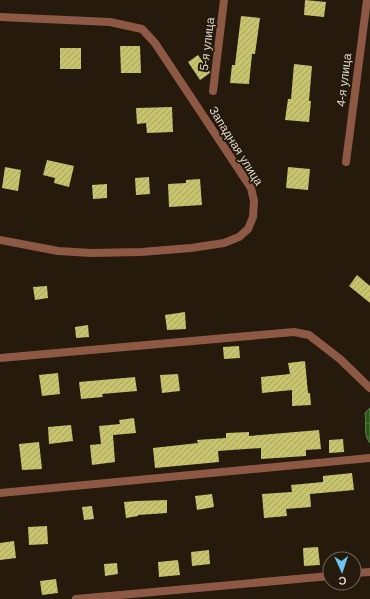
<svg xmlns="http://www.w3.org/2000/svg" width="370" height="599" viewBox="0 0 370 599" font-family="Helvetica,sans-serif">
  <defs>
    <pattern id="water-ripples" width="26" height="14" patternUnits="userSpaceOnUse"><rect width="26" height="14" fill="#2a5917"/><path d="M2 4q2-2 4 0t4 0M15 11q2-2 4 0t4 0" fill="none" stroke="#487038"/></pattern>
    <pattern id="building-hatch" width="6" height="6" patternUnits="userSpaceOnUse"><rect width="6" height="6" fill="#c8c46e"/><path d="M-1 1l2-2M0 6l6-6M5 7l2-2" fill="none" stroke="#a7a362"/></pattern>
  </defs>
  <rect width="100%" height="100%" fill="#251a0c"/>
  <path fill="url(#water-ripples)" stroke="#607f4e" d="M 370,408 L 370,443 L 369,442 C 363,432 367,425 365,413 Z"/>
  <g fill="url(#building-hatch)">
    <path d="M 305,0 L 326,2 L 324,17 L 304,15 Z"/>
    <path d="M 241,16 L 260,18 L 255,54 L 252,54 L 249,84 L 230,83 L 232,65 L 235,65 Z"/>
    <path d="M 120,46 L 140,46 L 141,73 L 121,73 Z"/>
    <rect x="60" y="48" width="21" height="21"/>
    <path d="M 198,55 L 210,72 L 210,73 L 200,80 L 188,62 Z"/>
    <path d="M 294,64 L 312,66 L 309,101 L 311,101 L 309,122 L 285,120 L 288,99 L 291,99 Z"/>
    <path d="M 172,107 L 173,132 L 147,133 L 146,123 L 137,124 L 136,108 Z"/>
    <path d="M 47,160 L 74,166 L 69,187 L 54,183 L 55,178 L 43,175 Z"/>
    <path d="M 5,167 L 21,170 L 18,191 L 2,188 Z"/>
    <path d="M 288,167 L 310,169 L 308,190 L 286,188 Z"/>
    <path d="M 149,177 L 150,194 L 136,195 L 135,178 Z"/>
    <path d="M 200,179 L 202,205 L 169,207 L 168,184 L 186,183 L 186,180 Z"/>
    <path d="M 107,184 L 107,198 L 93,199 L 92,185 Z"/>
    <path d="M 357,275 L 370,286 L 370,303 L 349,286 Z"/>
    <path d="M 47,286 L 48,298 L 35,300 L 33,287 Z"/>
    <path d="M 185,312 L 186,329 L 167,330 L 165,315 Z"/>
    <path d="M 88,325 L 89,337 L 76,338 L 75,327 Z"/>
    <path d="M 239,346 L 240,358 L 224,359 L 223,347 Z"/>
    <path d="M 305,361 L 308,393 L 310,393 L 311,405 L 292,406 L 292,390 L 262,393 L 261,377 L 290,374 L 288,363 Z"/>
    <path d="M 58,373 L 60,394 L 42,396 L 39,375 Z"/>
    <path d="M 178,374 L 180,391 L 162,393 L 160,375 Z"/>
    <path d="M 135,377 L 137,391 L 102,394 L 103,397 L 81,399 L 79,382 Z"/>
    <path d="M 134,418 L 136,433 L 113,435 L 115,462 L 92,465 L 90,445 L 101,444 L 99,426 L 120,424 L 119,420 Z"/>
    <path d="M 71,425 L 73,441 L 49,444 L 48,427 Z"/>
    <path d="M 319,430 L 321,449 L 306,450 L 306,456 L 261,459 L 261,448 L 218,451 L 219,462 L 155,468 L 153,448 L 198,443 L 197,440 L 226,438 L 226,433 L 249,432 L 249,436 Z"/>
    <path d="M 343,439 L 344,452 L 329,453 L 329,440 Z"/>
    <path d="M 39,442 L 42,469 L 22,470 L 19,444 Z"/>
    <path d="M 352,473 L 354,490 L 310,494 L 311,507 L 286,509 L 287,516 L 264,518 L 262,494 L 292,492 L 291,485 L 323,482 L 323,476 Z"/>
    <path d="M 212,494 L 214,507 L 197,510 L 195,496 Z"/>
    <path d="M 167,500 L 167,513 L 138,515 L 138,516 L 126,518 L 124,502 L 136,501 Z"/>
    <path d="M 92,506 L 94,519 L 84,520 L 82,507 Z"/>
    <path d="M 47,526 L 48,544 L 29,545 L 28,527 Z"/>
    <path d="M 14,541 L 16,558 L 0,560 L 0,543 Z"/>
    <path d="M 318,547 L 320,565 L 304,566 L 303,548 Z"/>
    <path d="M 209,550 L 210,564 L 192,566 L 191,552 Z"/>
    <path d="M 178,560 L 180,575 L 159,577 L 158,562 Z"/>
    <path d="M 117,563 L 118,574 L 105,576 L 104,564 Z"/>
    <path d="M 56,579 L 58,593 L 42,595 L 40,581 Z"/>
  </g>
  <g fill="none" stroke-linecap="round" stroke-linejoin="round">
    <g stroke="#8d5945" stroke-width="8">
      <path d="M 0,17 L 110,22 L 142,29 L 155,43 L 251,188 L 254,201 L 253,217 L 248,229 L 239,237 L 224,243 L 191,248 L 141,252 L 91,253 L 58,251 L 0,240"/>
      <path d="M 213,91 L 224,0"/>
      <path d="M 346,162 L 367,0"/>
      <path d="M 0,358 L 294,332 L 309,335 L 340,359 L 370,388"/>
      <path d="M 0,493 L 370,458"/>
      <path d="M 354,573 L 370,572"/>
      <path d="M 76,599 L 330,576"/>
    </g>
  </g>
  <g text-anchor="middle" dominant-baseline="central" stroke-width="4" stroke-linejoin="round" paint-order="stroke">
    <g font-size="12" fill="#dfd8cf" stroke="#251a0c">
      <text transform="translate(207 44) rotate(-83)">5-я улица</text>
      <text transform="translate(344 80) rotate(-83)">4-я улица</text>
      <text transform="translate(236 146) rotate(58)">Западная улица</text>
    </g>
  </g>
  <g transform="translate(342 571) rotate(177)"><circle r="19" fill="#251a0c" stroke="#6f665a"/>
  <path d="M0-3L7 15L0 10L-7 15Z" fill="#6cc3f2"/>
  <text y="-6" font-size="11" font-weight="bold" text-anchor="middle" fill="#dfd8cf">С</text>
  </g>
</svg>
